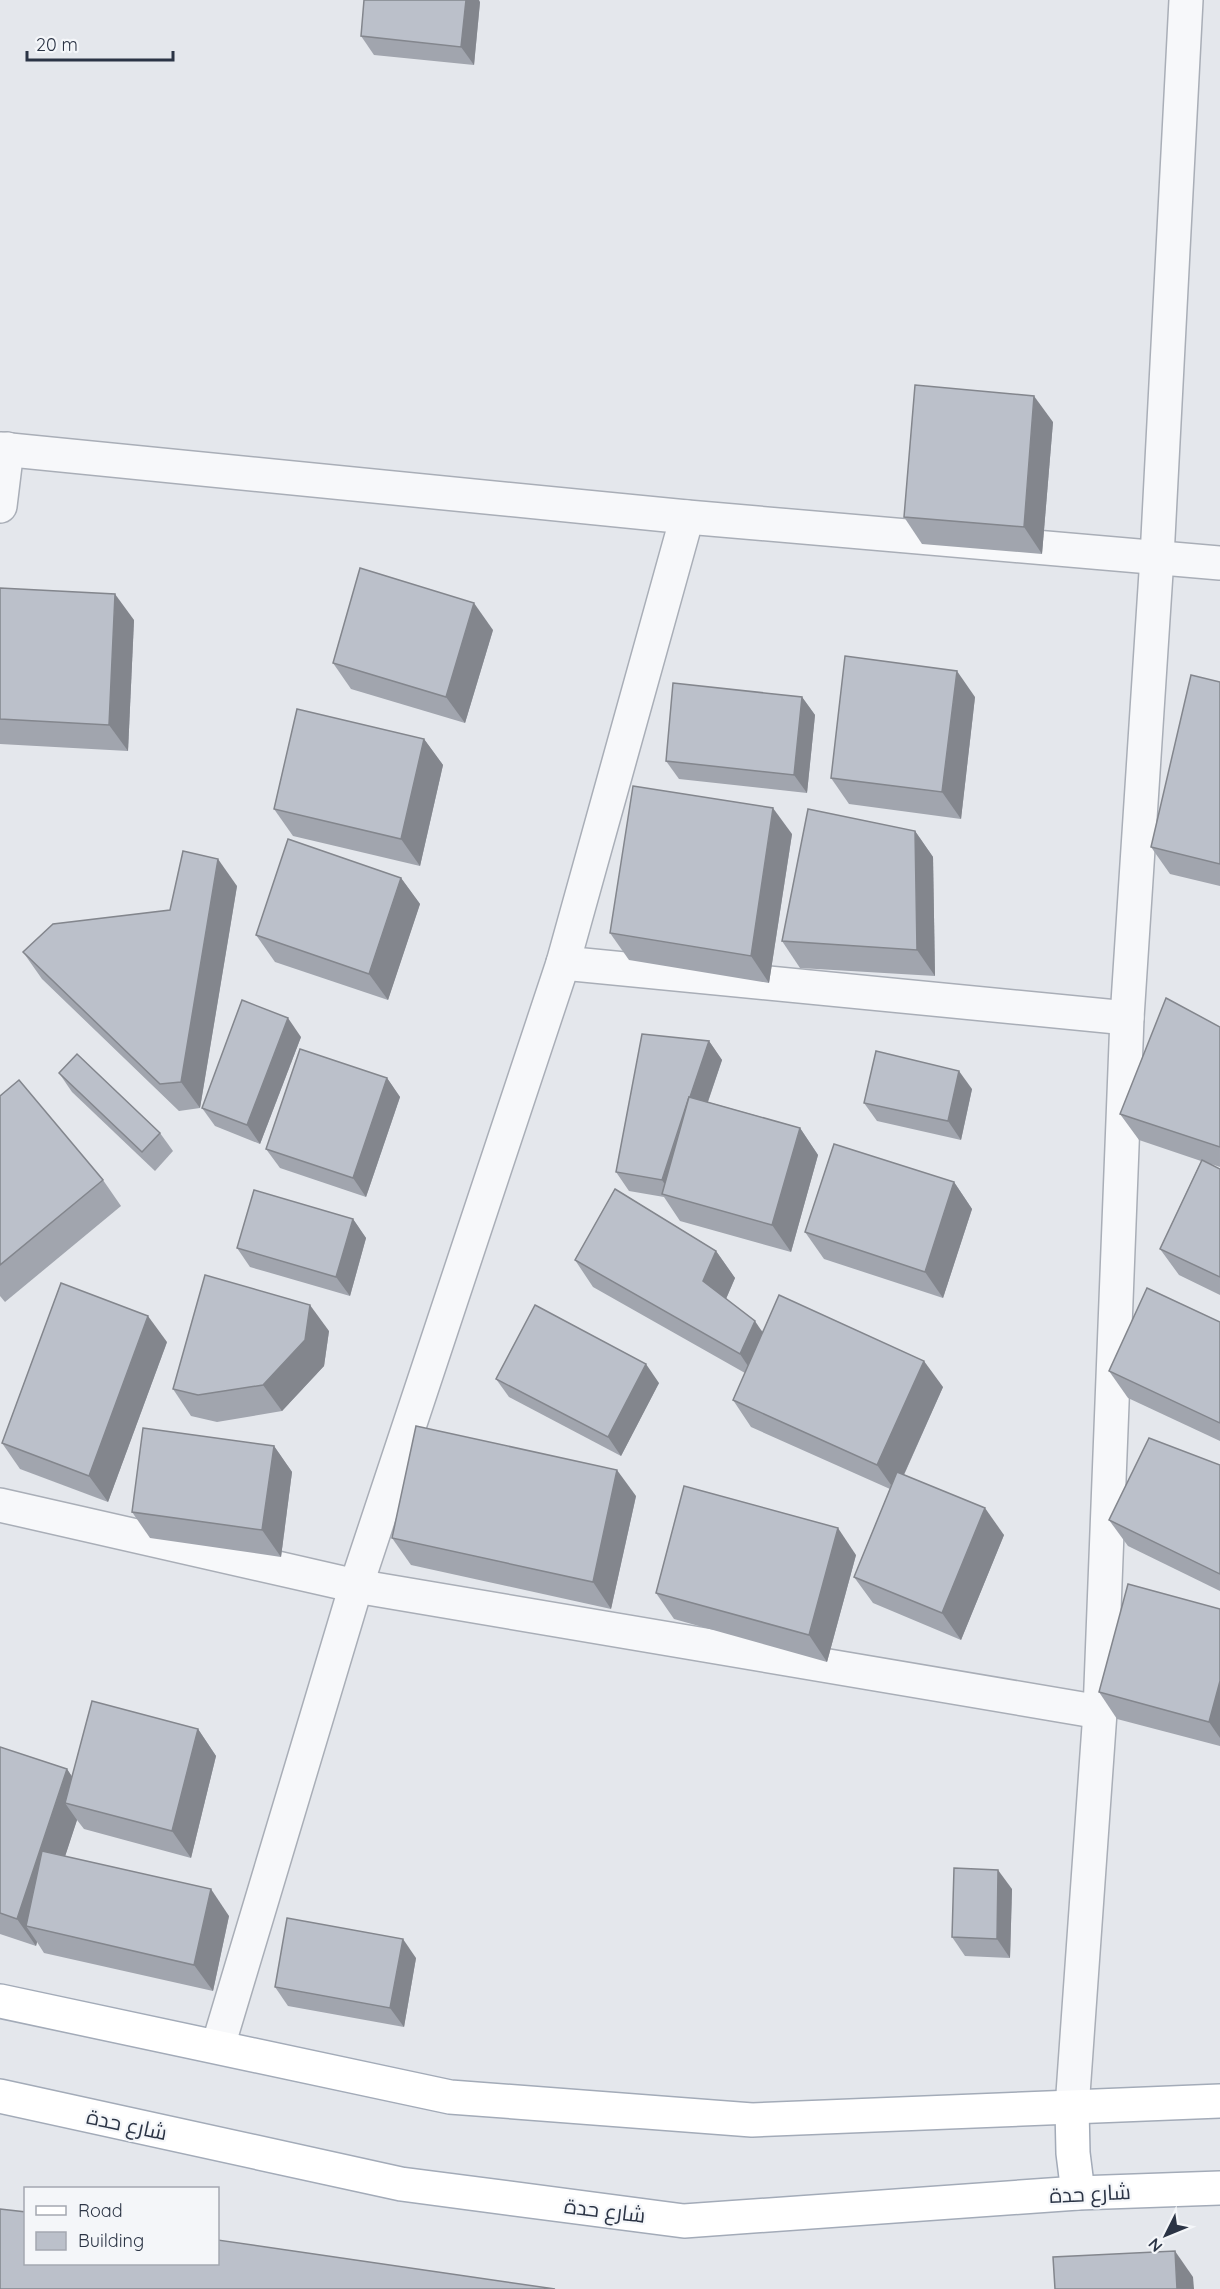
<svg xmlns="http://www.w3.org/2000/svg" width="1220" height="2289" viewBox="0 0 1220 2289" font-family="Quicksand,Cairo,sans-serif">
  <rect width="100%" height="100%" fill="#e4e7ec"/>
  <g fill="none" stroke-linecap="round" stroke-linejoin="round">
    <defs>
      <g id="street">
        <path d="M 0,449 L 687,517 L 1220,563"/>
        <path d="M 0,506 L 7,449"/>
        <path d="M 563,963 L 1127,1018"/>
        <path d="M 0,1505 L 356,1586 L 1100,1712"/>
        <path d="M 218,2046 L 356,1586 L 563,963 L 687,517"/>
        <path d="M 1072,2108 L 1100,1712 L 1127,1018 L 1157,557 L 1186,0"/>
      </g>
      <g id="primary">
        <path d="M 0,2001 L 450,2097 L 752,2120 L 1220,2101"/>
        <path d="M 0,2096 L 401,2184 L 684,2221 L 1078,2193 L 1220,2188"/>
        <path d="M 1072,2108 L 1073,2153 L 1078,2193"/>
      </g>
    </defs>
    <use href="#street" stroke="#a9aeb7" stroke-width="36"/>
    <use href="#primary" stroke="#a3abb8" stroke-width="36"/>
    <use href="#street" stroke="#f7f8fa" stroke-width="33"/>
    <use href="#primary" stroke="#fff" stroke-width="33"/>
  </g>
  <g fill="#a1a5ae">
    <path d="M 480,2 L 474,65 L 374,55 L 361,36 Z"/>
    <path d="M 1053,422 L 1042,554 L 922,544 L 904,517 Z"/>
    <path d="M 0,588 L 134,620 L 128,751 L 0,744 Z"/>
    <path d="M 493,630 L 465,723 L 351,689 L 333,663 Z"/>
    <path d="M 1220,682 L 1220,886 L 1170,874 L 1151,847 Z"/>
    <path d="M 802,697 L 815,715 L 807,793 L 679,779 L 666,761 Z"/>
    <path d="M 975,697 L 961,819 L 849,804 L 831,778 Z"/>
    <path d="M 424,739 L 443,765 L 420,866 L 293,836 L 274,809 Z"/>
    <path d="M 915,831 L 933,857 L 935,976 L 800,968 L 782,941 Z"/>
    <path d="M 792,834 L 769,983 L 629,960 L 610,933 Z"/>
    <path d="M 401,878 L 420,904 L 388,1000 L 275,962 L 256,935 Z"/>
    <path d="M 237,886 L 200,1108 L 179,1111 L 42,979 L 23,952 L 170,910 Z"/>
    <path d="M 1220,1027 L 1220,1167 L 1211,1164 L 1220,1169 L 1220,1295 L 1179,1275 L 1160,1249 L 1201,1161 L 1139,1140 L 1120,1114 Z"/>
    <path d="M 301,1037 L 260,1144 L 215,1126 L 202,1108 Z"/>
    <path d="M 709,1041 L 722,1060 L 708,1102 L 800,1128 L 818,1155 L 791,1252 L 680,1221 L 664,1197 L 629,1191 L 616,1172 Z"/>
    <path d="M 59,1073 L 160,1133 L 173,1151 L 155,1171 L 72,1092 Z"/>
    <path d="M 387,1078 L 400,1097 L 366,1197 L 280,1168 L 266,1149 Z"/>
    <path d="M 972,1089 L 961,1140 L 877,1121 L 864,1103 Z"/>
    <path d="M 0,1096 L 103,1180 L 121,1206 L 5,1302 L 0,1296 Z"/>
    <path d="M 954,1182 L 972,1209 L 943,1298 L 824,1259 L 805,1232 Z"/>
    <path d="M 353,1219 L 366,1238 L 350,1296 L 250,1267 L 237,1248 Z"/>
    <path d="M 716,1251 L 735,1278 L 726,1299 L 763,1332 L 943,1387 L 904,1475 L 1004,1535 L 961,1640 L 873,1603 L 854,1577 L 890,1489 L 751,1427 L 733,1400 L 745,1373 L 593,1287 L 575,1260 Z"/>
    <path d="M 1220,1322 L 1220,1441 L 1128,1398 L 1109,1371 Z"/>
    <path d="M 329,1331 L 324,1366 L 282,1411 L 217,1422 L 191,1416 L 173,1389 Z"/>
    <path d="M 167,1342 L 108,1502 L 20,1469 L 2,1443 Z"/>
    <path d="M 496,1379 L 659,1383 L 621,1456 L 509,1397 Z"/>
    <path d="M 274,1446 L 292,1472 L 281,1557 L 150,1538 L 132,1512 Z"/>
    <path d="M 1220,1465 L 1220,1591 L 1128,1546 L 1109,1520 Z"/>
    <path d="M 636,1496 L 611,1609 L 411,1565 L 392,1538 Z"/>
    <path d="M 856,1555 L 827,1662 L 674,1619 L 656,1593 Z"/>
    <path d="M 1220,1609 L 1220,1746 L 1117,1719 L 1099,1692 Z"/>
    <path d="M 198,1729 L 216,1756 L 191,1858 L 84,1829 L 77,1820 L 65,1856 L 229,1916 L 213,1991 L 44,1953 L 37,1942 L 36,1946 L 0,1934 L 0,1747 L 67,1769 L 72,1777 Z"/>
    <path d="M 1012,1889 L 1010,1958 L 965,1956 L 952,1937 Z"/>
    <path d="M 416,1958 L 404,2027 L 288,2006 L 275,1987 Z"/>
  </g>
  <g fill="#83868d">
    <path d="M 466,0 L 479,0 L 480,2 L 474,65 L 461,47 Z"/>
    <path d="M 1034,396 L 1053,422 L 1042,554 L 1024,527 Z"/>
    <path d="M 115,594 L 134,620 L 128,751 L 109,725 Z"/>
    <path d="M 474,603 L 493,630 L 465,723 L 446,697 Z"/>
    <path d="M 957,671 L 975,697 L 961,819 L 942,792 Z"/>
    <path d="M 802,697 L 815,715 L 807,793 L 794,775 Z"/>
    <path d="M 424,739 L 443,765 L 420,866 L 401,839 Z"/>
    <path d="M 773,808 L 792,834 L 769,983 L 751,956 Z"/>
    <path d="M 915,831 L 933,857 L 935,976 L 917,950 Z"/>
    <path d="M 218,859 L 237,886 L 200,1108 L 181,1082 Z"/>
    <path d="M 401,878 L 420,904 L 388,1000 L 369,974 Z"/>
    <path d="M 288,1018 L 301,1037 L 260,1144 L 247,1125 Z"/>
    <path d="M 709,1041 L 722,1060 L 675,1198 L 673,1197 L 662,1180 Z"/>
    <path d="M 959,1071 L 972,1089 L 961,1140 L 948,1121 Z"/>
    <path d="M 387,1078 L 400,1097 L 366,1197 L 353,1178 Z"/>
    <path d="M 800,1128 L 818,1155 L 791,1252 L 772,1225 Z"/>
    <path d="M 954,1182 L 972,1209 L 943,1298 L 925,1272 Z"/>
    <path d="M 353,1219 L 366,1238 L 350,1296 L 336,1277 Z"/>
    <path d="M 716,1251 L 735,1278 L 722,1308 L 703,1281 Z"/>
    <path d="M 310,1305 L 329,1331 L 324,1366 L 282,1411 L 263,1385 Z"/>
    <path d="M 148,1316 L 167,1342 L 108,1502 L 89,1476 Z"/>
    <path d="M 755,1321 L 773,1348 L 758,1381 L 740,1354 Z"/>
    <path d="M 924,1361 L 943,1387 L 896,1492 L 877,1465 Z"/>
    <path d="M 646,1364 L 659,1383 L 621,1456 L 608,1437 Z"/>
    <path d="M 274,1446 L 292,1472 L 281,1557 L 262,1530 Z"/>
    <path d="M 617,1470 L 636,1496 L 611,1609 L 593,1582 Z"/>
    <path d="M 985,1508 L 1004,1535 L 961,1640 L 942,1613 Z"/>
    <path d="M 838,1528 L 856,1555 L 827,1662 L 809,1635 Z"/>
    <path d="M 1220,1681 L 1220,1738 L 1209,1722 Z"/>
    <path d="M 198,1729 L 216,1756 L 191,1858 L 172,1831 Z"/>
    <path d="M 67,1769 L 85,1796 L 65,1803 L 77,1820 L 41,1930 L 26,1926 L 37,1942 L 36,1946 L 17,1919 Z"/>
    <path d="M 998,1870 L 1012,1889 L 1010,1958 L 997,1939 Z"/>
    <path d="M 211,1889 L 229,1916 L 213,1991 L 194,1965 Z"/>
    <path d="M 403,1939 L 416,1958 L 404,2027 L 390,2008 Z"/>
    <path d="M 1175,2251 L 1193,2277 L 1194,2289 L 1177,2289 Z"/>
  </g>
  <g fill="#bbc0ca" stroke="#83868d" stroke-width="1.5">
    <path d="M 364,0 L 466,0 L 461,47 L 361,36 Z"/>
    <path d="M 915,385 L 1034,396 L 1024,527 L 904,517 Z"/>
    <path d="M 360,568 L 474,603 L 446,697 L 333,663 Z"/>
    <path d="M 0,588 L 115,594 L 109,725 L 0,719 Z"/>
    <path d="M 845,656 L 957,671 L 942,792 L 831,778 Z"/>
    <path d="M 1191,675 L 1220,682 L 1220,864 L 1151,847 Z"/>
    <path d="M 673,683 L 802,697 L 794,775 L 666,761 Z"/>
    <path d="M 297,709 L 424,739 L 401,839 L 274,809 Z"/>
    <path d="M 633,786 L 773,808 L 751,956 L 610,933 Z"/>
    <path d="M 808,809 L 915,831 L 917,950 L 782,941 Z"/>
    <path d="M 288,839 L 401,878 L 369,974 L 256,935 Z"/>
    <path d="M 183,851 L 218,859 L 181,1082 L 160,1084 L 23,952 L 53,924 L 170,910 Z"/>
    <path d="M 1166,998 L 1220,1027 L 1220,1147 L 1120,1114 Z"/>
    <path d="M 242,1000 L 288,1018 L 247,1125 L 202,1108 Z"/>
    <path d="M 642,1034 L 709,1041 L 690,1097 L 689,1097 L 662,1180 L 616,1172 Z"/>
    <path d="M 300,1049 L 387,1078 L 353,1178 L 266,1149 Z"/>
    <path d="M 876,1051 L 959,1071 L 948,1121 L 864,1103 Z"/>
    <path d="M 77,1054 L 160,1133 L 142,1152 L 59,1073 Z"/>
    <path d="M 19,1080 L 103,1180 L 0,1265 L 0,1096 Z"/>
    <path d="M 689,1097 L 800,1128 L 772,1225 L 662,1194 Z"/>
    <path d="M 834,1144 L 954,1182 L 925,1272 L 805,1232 Z"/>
    <path d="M 1202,1160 L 1220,1169 L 1220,1277 L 1160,1249 Z"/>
    <path d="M 615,1189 L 716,1251 L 703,1281 L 755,1321 L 740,1354 L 575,1260 Z"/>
    <path d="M 254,1190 L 353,1219 L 336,1277 L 237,1248 Z"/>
    <path d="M 205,1275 L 310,1305 L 305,1340 L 263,1385 L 198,1395 L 173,1389 Z"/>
    <path d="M 61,1283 L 148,1316 L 89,1476 L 2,1443 Z"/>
    <path d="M 1147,1288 L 1220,1322 L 1220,1423 L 1109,1371 Z"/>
    <path d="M 779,1295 L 924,1361 L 877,1465 L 733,1400 Z"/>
    <path d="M 535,1305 L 646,1364 L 608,1437 L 496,1379 Z"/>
    <path d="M 416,1426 L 617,1470 L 593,1582 L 392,1538 Z"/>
    <path d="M 143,1428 L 274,1446 L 262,1530 L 132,1512 Z"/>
    <path d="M 1149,1438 L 1220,1465 L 1220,1574 L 1109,1520 Z"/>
    <path d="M 897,1472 L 985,1508 L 942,1613 L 854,1577 Z"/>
    <path d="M 684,1486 L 838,1528 L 809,1635 L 656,1593 Z"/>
    <path d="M 1128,1584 L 1220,1609 L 1220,1681 L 1209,1722 L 1099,1692 Z"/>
    <path d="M 92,1701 L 198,1729 L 172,1831 L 65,1803 Z"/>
    <path d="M 0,1747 L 67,1769 L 17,1919 L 0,1913 Z"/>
    <path d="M 42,1851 L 211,1889 L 194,1965 L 26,1926 Z"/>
    <path d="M 954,1868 L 998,1870 L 997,1939 L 952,1937 Z"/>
    <path d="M 287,1918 L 403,1939 L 390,2008 L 275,1987 Z"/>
    <path d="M 0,2209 L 26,2212 L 26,2264 L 218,2264 L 218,2240 L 555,2289 L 0,2289 Z"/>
    <path d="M 1175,2251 L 1177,2289 L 1055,2289 L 1053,2257 Z"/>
  </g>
  <g text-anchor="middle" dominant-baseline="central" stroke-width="4.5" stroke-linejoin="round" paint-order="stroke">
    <g font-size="21" fill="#2b3445" stroke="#f4f6f9">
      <text transform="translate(127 2124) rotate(12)">شارع حدة</text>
      <text transform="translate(1090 2193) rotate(-3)">شارع حدة</text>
      <text transform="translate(605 2210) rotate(7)">شارع حدة</text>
    </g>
  </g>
  <rect x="24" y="2187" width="195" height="78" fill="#f4f6f9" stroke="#a4a8b1" stroke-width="1.5"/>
  <rect x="36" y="2206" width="30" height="9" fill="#ffffff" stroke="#a4a8b1" stroke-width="1.5"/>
  <text x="78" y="2217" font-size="18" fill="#2b3445">Road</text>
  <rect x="36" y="2232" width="30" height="18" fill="#bbc0ca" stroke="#a4a8b1" stroke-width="1.5"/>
  <text x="78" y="2247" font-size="18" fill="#2b3445">Building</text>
  <g transform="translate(1166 2235) rotate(227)" stroke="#f4f6f9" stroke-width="4.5" paint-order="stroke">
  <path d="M0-4.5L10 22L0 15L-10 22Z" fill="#2b3445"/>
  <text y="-9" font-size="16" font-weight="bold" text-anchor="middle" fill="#2b3445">N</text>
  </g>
  <path d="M27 51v9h146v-9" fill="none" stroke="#2b3445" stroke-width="3"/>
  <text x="36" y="51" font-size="18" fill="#2b3445" stroke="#f4f6f9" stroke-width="4.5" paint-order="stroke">20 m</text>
</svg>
